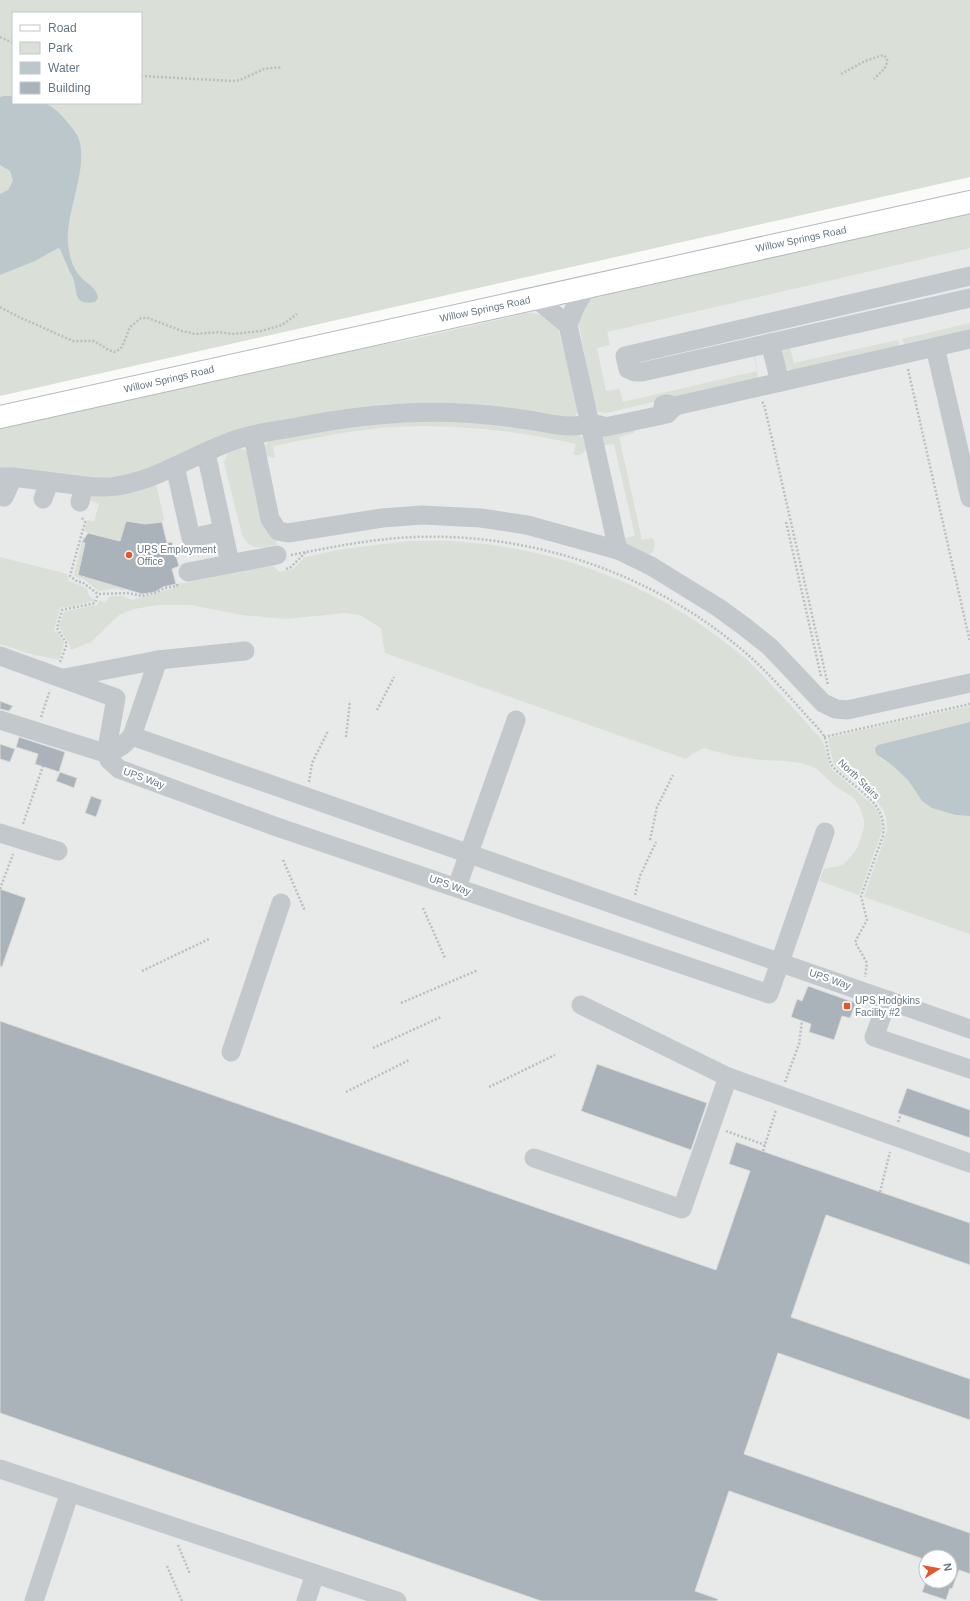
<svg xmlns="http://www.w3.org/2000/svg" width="970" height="1601" viewBox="0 0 970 1601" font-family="Helvetica,sans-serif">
  <rect width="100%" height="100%" fill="#fafaf8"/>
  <path fill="#e8e9e9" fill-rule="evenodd" d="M 970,212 L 970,1601 L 0,1601 L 0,431 ZM 926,1557 L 950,1557 L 950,1581 L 926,1581 Z"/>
  <g fill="#dadfd7" fill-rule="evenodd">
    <path d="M 0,0 L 970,0 L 970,177 L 0,396 ZM 13,13 L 141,13 L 141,103 L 13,103 Z"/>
    <path d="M 970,208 L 970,248 L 607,332 L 610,345 L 597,348 L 606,391 L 619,389 L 623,402 L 757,371 L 754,356 L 755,354 L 758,378 L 606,413 L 599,412 L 595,408 L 579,325 L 579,319 L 589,297 Z"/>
    <path d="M 527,313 C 540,313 551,318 558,329 L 572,379 L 578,412 L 574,417 L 569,418 L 483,406 L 185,453 L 131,475 L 98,479 L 0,471 L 0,429 L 296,359 L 415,339 Z"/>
    <path d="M 970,323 L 970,330 L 904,344 L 902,339 Z"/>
    <path d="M 898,340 L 900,346 L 791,370 L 785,368 L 781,353 L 785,348 L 790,348 L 794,363 Z"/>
    <path d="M 460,420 L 577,434 L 583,437 L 586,449 C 584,454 578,457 573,454 L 576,444 C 511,429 445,423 379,428 C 343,432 308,439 273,446 L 275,456 L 274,458 L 267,456 L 264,446 L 271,440 L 378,422 Z"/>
    <path d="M 634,427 L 634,433 L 619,437 L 642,540 L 651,538 L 654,540 C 655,547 655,553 647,555 L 627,547 L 625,538 L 635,536 L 614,444 L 604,445 L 602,438 L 603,435 Z"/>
    <path d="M 239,448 L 245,450 L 249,454 L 277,539 L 276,545 C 260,548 251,551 242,535 L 224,462 L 228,453 Z"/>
    <path d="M 156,484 L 164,519 L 162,522 L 145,523 L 126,521 L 120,541 L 84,531 L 87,520 L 94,522 L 99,504 L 89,500 L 91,495 Z"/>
    <path d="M 83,537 L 85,538 L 82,542 L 85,543 L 78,575 L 118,586 L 125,590 L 120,590 L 119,588 L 99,591 L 82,578 L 80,579 L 74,575 Z"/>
    <path d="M 409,541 C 427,541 446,540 464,542 C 568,550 668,591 747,660 C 757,669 767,680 776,690 C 788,702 800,715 811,728 C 814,732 819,735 821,739 C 827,748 826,761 832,770 L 873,805 L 879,814 L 881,822 L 882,831 L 859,895 L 819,881 L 824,869 L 843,865 L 853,854 L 858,846 L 864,827 L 864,820 L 859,806 L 854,798 L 835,786 L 816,768 L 801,763 L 785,761 L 762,760 L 733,756 L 704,748 L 692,754 L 686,759 L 385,653 L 381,628 L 360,615 L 345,613 L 286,619 L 242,615 L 191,605 L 157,605 L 134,609 L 119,615 L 91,642 L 71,650 L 70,645 L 59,627 L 64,612 L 93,605 L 97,606 L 99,600 L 106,603 L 110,596 L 123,596 L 132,600 L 175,588 L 178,584 L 272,564 L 279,572 L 292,570 L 305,557 L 343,549 Z"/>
    <path d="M 0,557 L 67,574 L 69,581 L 82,586 L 88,590 C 87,595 90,598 94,599 L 94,601 L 65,608 L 60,607 L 54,631 L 58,632 L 64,643 L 59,660 L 31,654 L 0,644 Z"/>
    <path d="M 970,706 L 970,722 L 878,745 L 880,758 L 892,765 L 908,780 L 922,801 L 956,815 L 970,816 L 970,934 L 864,897 L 887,831 L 886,816 L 882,808 L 875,799 L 838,769 L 833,762 L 828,738 Z"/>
  </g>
  <g fill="#bbc7cb">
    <path d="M 4,96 L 13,96 L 13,103 L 44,103 C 54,107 61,114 67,122 C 71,127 76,132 78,137 C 90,166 65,212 68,244 C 69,254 72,267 79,275 C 85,283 97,287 98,298 L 95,302 C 73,306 78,292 73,278 C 72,275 70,273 69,270 C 66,263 63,256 60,249 L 58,248 L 35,261 L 0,275 L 0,194 L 8,190 L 13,181 L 10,171 L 0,165 L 0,97 Z"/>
    <path d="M 970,722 L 970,816 L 956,815 L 932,808 L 922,801 L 908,780 L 892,765 L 876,754 L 875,748 L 878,745 Z"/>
  </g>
  <g fill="#aab3b9" stroke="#dcdcda">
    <path d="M 126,521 L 145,524 L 162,522 L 167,543 L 172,542 L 179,566 L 172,569 L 176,584 L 163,587 L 155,592 L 142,594 L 78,575 L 85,543 L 82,542 L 88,533 L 120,541 Z"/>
    <path d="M 0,701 L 13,706 L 9,711 L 0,709 Z"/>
    <path d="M 19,737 L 65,752 L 59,772 L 35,764 L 38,754 L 16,747 Z"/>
    <path d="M 0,744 L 15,749 L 10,762 L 0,759 Z"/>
    <path d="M 60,772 L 77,778 L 74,788 L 56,781 Z"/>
    <path d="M 91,796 L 102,800 L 96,817 L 85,813 Z"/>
    <path d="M 0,889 L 26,898 L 2,967 L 0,966 Z"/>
    <path d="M 808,986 L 856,1003 L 850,1018 L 842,1016 L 834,1040 L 809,1032 L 811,1024 L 791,1017 L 797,999 L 802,1001 Z"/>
    <path d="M 0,1021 L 716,1270 L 750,1171 L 729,1164 L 736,1142 L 970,1223 L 970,1265 L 826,1215 L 791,1317 L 970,1379 L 970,1420 L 778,1353 L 744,1454 L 970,1533 L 970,1574 L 959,1570 L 952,1589 L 950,1588 L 946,1600 L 922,1592 L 926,1581 L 950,1581 L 950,1557 L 926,1557 L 926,1560 L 729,1491 L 695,1591 L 718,1599 L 717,1601 L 541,1601 L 0,1413 Z"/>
    <path d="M 597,1064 L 707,1103 L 691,1150 L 581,1111 Z"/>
    <path d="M 907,1088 L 970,1110 L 970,1138 L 898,1113 Z"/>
  </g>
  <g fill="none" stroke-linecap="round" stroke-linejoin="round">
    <defs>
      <path id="major" d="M 0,417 L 970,202"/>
    </defs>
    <use href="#major" stroke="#b5babe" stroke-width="24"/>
    <g stroke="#bbbfc2" stroke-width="2.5" stroke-dasharray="2 2" stroke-linecap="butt">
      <path d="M 0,37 L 13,43"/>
      <path d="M 841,74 L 865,61 L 883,55 L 887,58 C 888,69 880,72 874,79"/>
      <path d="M 141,76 L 232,81 L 240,80 L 264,69 L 282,67"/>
      <path d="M 0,307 L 19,317 L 73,341 L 94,341 L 107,349 L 114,352 L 117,351 L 122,347 L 130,327 L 141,318 L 148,318 L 182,331 L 195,334 L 219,332 L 232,334 L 261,331 L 282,325 L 297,314"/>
      <path d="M 908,369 L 970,642"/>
      <path d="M 762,402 L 764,404 L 828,685"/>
      <path d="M 82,518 L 85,522 L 70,576 L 78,582 L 82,582 L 98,594 L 128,593 L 142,596 L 157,592 L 165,588 L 177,586 L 177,583"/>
      <path d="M 786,522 L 821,676"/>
      <path d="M 291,555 C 332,547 372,539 413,537 C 538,532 666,578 758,664 C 774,680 790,697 805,714 C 811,721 819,728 824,736 C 828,744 827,755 831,764 C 834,769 839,773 844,777 C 864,794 887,806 883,836 L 861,896 L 867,920 L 855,942 L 867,963 L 865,977"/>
      <path d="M 286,569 L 291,567 L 306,552"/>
      <path d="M 60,662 L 67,644 L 57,628 L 62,610 L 95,603 L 98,594"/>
      <path d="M 377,710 L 394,677"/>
      <path d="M 41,717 L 50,690"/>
      <path d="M 346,737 L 350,701"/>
      <path d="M 824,737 L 970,704"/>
      <path d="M 309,782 L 312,763 L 328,731"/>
      <path d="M 23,824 L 43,766"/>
      <path d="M 650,840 L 657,807 L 673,775"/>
      <path d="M 283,860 L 305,911"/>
      <path d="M 0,889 L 13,854"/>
      <path d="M 635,895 L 640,876 L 656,842"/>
      <path d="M 423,908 L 445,958"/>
      <path d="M 142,971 L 209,939"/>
      <path d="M 401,1003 L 478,970"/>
      <path d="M 373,1048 L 441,1017"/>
      <path d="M 785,1082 L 799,1044 L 802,1021"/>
      <path d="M 489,1087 L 555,1055"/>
      <path d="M 346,1092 L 409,1060"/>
      <path d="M 898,1122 L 901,1114"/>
      <path d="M 726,1131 L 765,1145"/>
      <path d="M 763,1151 L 776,1110"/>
      <path d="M 880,1192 L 890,1152"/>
      <path d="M 178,1545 L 190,1574"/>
      <path d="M 167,1566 L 182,1601"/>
    </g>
    <g stroke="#c3c8cc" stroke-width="19">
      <path d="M 970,276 L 625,356 L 628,369 L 635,372 L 642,372 L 970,298"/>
      <path d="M 587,287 L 575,307 L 568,325 L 618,550"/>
      <path d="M 535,298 L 568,325"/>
      <path d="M 770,343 L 780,382"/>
      <path d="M 935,347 L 970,498"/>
      <path d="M 663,405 L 667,404 L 675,406 L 970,339"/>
      <path d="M 253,436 L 270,519 L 278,531 L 288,533 L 382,518 L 422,515 L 481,518 L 527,525 L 618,550 L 651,566 L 719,608 L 745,627 L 770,647 L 823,703 L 836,709 L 847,710 L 970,683"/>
      <path d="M 206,453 L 230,563"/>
      <path d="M 175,466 L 191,538 L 223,531"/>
      <path d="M 0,477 L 13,477 L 84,486 L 80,502"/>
      <path d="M 84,486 C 95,487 106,488 117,486 C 156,480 190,457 227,443 C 249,434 274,431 297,427 C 383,410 454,407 540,422 C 550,424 560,426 570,426 C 582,427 595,421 605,427 L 667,414 L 675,406"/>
      <path d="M 4,497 L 13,477"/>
      <path d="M 43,499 L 49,482"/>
      <path d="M 188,572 L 277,555"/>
      <path d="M 0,656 L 116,698 L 107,748 L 109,760 L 119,769 L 277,827 L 769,994 L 825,832"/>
      <path d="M 158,660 L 245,651"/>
      <path d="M 64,678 L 158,660 L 132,736 L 123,745 L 108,754"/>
      <path d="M 0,720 L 108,754"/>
      <path d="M 132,736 L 970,1029"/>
      <path d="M 0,833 L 58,851"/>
      <path d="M 457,887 L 516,720"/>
      <path d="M 888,1000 L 874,1037 L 970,1069"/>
      <path d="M 581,1005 L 728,1077 L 970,1163"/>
      <path d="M 231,1052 L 281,903"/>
      <path d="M 534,1158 L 682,1209 L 728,1077"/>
      <path d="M 0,1469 L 397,1601"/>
      <path d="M 34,1601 L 70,1492"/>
      <path d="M 306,1601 L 315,1574"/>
    </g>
    <use href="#major" stroke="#fff" stroke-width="22"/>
  </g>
  <g fill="#e4572e" stroke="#fff" stroke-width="1.5">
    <circle cx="129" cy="555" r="4"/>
    <rect x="843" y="1002" width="8" height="8" rx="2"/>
  </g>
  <g text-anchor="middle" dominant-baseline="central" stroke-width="4" stroke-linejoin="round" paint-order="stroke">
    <g font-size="10" fill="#657683" stroke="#fff">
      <text transform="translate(801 239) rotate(-12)">Willow Springs Road</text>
      <text transform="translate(485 309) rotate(-12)">Willow Springs Road</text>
      <text transform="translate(169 379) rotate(-13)">Willow Springs Road</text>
      <text transform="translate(144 778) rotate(20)">UPS Way</text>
      <text transform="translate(859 779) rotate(44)">North Stairs</text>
      <text transform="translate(450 885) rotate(19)">UPS Way</text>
      <text transform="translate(830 979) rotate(19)">UPS Way</text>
    </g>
    <g font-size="10" fill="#657683" stroke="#fff" text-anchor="start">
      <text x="137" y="549">UPS Employment<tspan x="137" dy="12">Office</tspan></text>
      <text x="855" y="1000">UPS Hodgkins<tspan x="855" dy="12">Facility #2</tspan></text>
    </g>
  </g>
  <rect x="12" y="12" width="130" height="92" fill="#ffffff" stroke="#c1c8cd"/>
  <rect x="20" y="25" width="20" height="6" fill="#ffffff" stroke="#c1c8cd"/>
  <text x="48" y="32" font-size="12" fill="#657683">Road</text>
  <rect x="20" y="42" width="20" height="12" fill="#dadfd7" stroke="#c1c8cd"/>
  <text x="48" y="52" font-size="12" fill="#657683">Park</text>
  <rect x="20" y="62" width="20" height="12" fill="#bbc7cb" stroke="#c1c8cd"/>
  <text x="48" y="72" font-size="12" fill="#657683">Water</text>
  <rect x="20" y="82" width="20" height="12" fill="#aab3b9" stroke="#c1c8cd"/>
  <text x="48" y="92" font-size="12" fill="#657683">Building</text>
  <g transform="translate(938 1569) rotate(79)"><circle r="19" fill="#ffffff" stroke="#c1c8cd"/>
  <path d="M0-3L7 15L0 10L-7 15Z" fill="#e4572e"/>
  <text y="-6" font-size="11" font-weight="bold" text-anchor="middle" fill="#657683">N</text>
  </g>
</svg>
